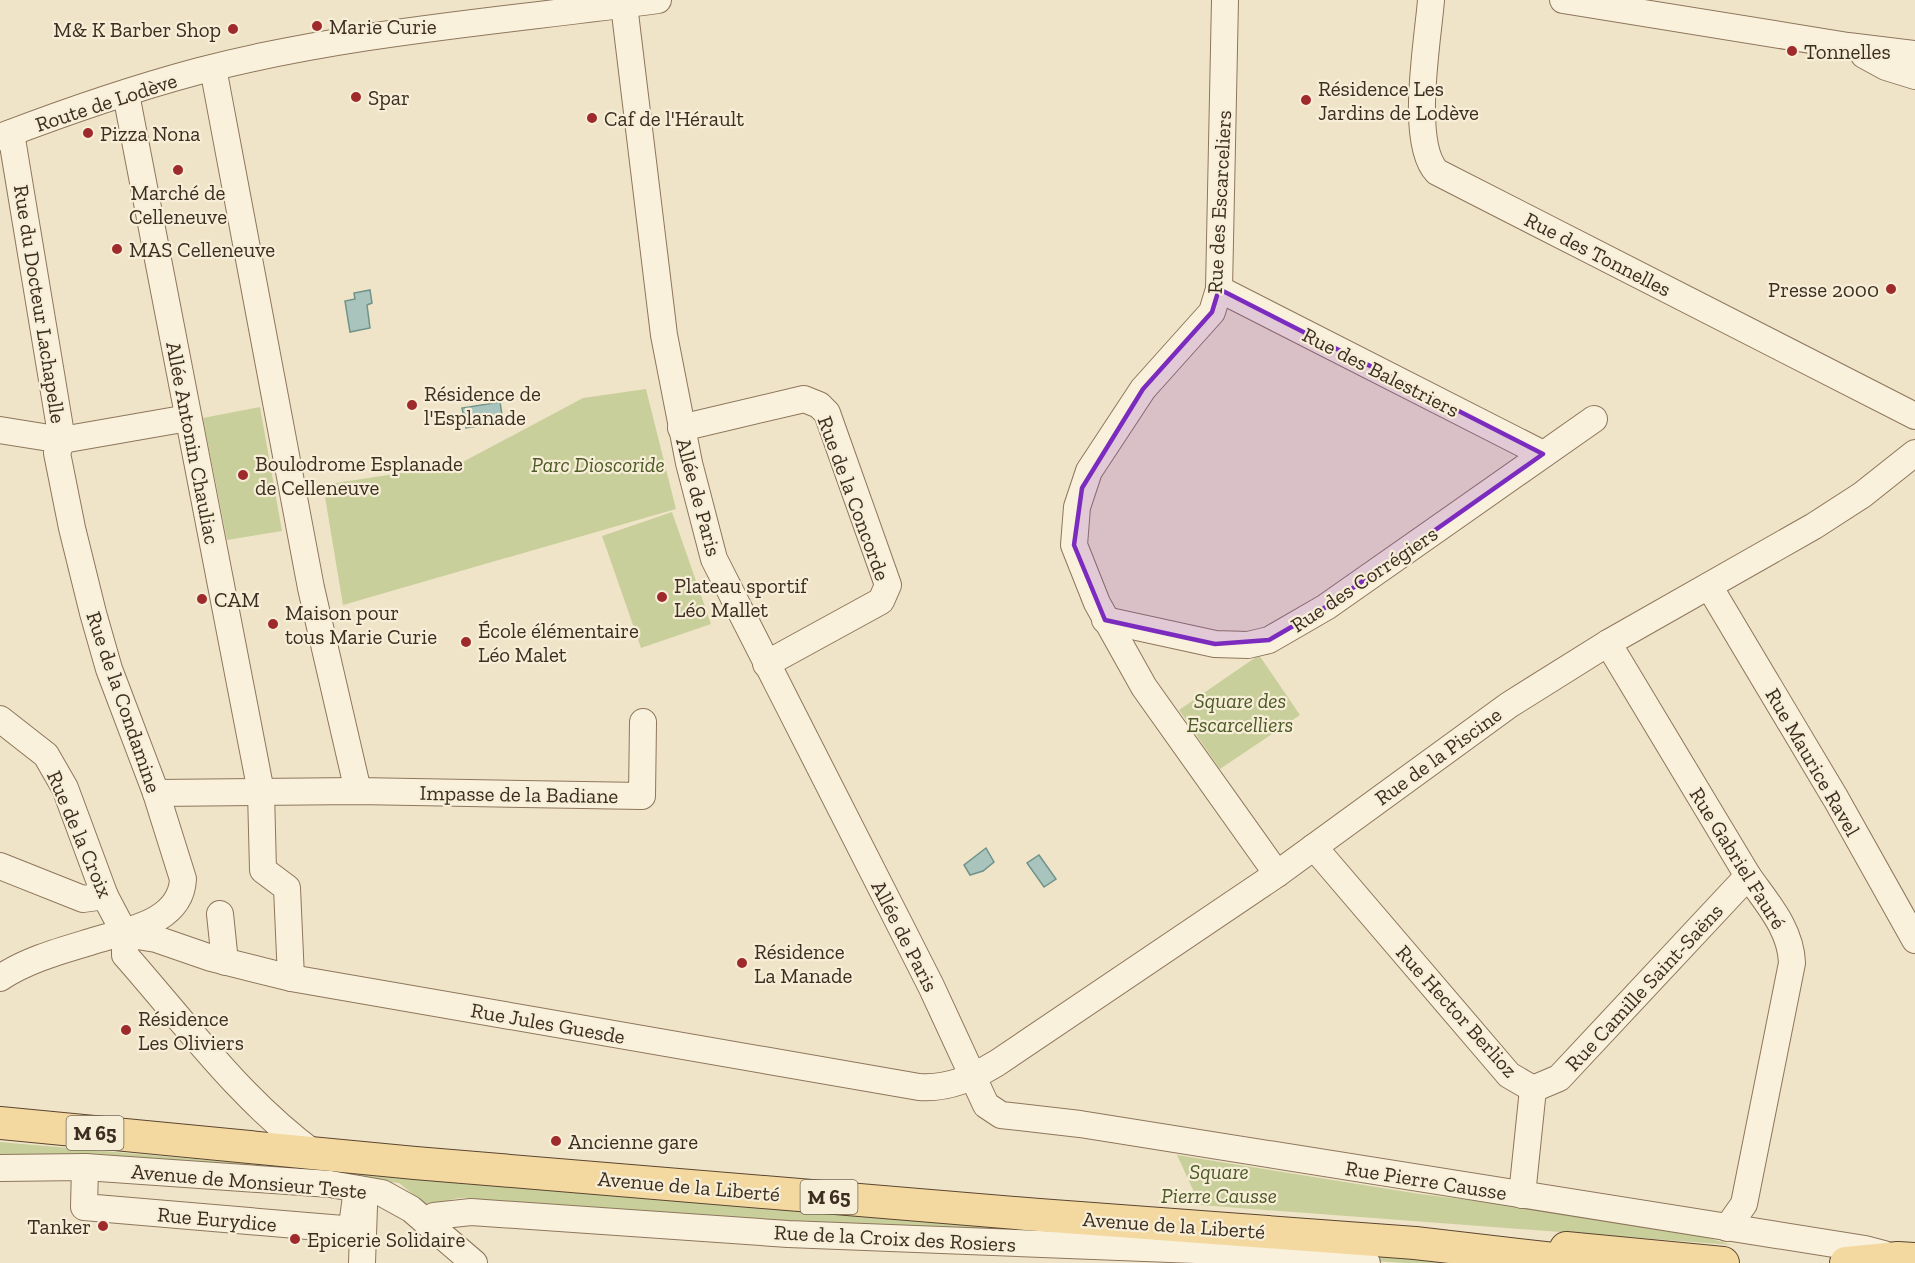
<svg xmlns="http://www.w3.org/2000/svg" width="1915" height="1263" viewBox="0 0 1915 1263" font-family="'Zilla Slab',serif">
  <rect width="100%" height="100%" fill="#f0e4c8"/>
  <g fill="#c9cf9b">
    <path d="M 646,389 L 676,509 L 343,605 L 323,485 L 459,464 L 583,398 Z"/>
    <path d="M 260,407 L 282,531 L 227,540 L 203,418 Z"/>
    <path d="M 672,512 L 711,624 L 641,648 L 602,536 Z"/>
    <path d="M 1259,655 L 1300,715 L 1220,769 L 1179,710 Z"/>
    <path d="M 0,1142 L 391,1176 L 1542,1263 L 1405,1263 L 482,1200 C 461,1195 449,1199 430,1208 L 399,1183 L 95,1158 L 0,1154 Z"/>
    <path d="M 1177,1155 L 1420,1194 L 1657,1223 L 1732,1245 L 1200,1205 Z"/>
  </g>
  <g fill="#a9c4bc" stroke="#6f938a" stroke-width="1.5">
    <path d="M 370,290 L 372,303 L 367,305 L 370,328 L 350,332 L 345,301 L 355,299 L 354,293 Z"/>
    <path d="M 500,402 L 503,422 L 466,428 L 462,408 Z"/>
    <path d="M 986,848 L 994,862 L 983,871 L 970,875 L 964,865 Z"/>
    <path d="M 1039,855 L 1056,879 L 1044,887 L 1027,863 Z"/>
  </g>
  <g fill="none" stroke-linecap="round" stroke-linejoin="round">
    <defs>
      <g id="minor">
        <path d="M 1225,0 L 1219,289 L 1212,312 L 1143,389 L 1089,471 L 1077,507 L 1074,545 L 1097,603 L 1144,687 L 1277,874"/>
        <path d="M 1431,0 C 1428,40 1409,143 1437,172 L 1915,416"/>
        <path d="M 1563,0 L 1848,46 L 1915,54"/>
        <path d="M 624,5 L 664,335 L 689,463 L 714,559 L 931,986 L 986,1105 L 1001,1115 L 1080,1124 L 1865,1249 L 1884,1254"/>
        <path d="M 1864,55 L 1886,67 L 1915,76"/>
        <path d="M 213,68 L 311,588 L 358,791"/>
        <path d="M 126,94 L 261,792 L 263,870 L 287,888 L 291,978"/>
        <path d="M 0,137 C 65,112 132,89 199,71 C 348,32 505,21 658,0"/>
        <path d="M 1219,289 L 1543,454"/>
        <path d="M 681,428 L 804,399 L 819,405 L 827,413 L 888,585 L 881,601 L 766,664"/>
        <path d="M 0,430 L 62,440 L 188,418"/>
        <path d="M 1709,586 L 1836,799 L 1915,940"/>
        <path d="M 1105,620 L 1215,644 L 1248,645 L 1269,640 L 1326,607 L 1594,419"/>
        <path d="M 1608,643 L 1748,876 C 1767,903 1791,929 1792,963 L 1744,1204 L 1727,1228"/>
        <path d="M 0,719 L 46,755 L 65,788 L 105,896 L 125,934 L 125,955 C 185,1023 241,1100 315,1154"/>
        <path d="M 156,793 L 358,791 L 642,796 L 643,722"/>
        <path d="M 1314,847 L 1509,1075 L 1533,1089"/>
        <path d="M 0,866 L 83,899 L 105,896"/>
        <path d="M 220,914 L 225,962"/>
        <path d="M 125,934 L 156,939 L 211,958 L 291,978 L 919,1087 C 949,1089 972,1078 997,1063 L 1277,874 L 1509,705 L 1608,643 L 1814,526 L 1862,495 L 1915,453"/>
        <path d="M 0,978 C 27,960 60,951 90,942 C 123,931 181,924 183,879 L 156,793 L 109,669 L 93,613 L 72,528 L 57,453 L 62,440 L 11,133"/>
        <path d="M 1533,1089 L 1559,1078 L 1748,876"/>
        <path d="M 85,1167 L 84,1207 L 343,1229 L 352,1226 L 357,1189"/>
        <path d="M 0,1168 L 85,1167 L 330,1184 L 382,1193 L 411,1209 L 474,1263"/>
        <path d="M 1522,1195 L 1533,1089"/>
        <path d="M 426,1222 L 434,1216 L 471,1212 L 788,1234 L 1196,1250 L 1367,1263"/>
        <path d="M 362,1263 L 364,1206"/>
      </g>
      <g id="major">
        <path d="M 0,1123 L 415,1163 L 1039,1215 L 1415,1243 L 1589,1263"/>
        <path d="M 1566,1248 L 1723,1263"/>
        <path d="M 1846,1263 L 1898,1258 L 1915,1259"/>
      </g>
    </defs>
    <use href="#minor" stroke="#8d765c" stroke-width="28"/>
    <use href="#major" stroke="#5b4430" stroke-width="34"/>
    <use href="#minor" stroke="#faf1dc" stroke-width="26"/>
    <use href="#major" stroke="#f3d9a0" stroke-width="32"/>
  </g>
  <path fill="#7b2cbf" fill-opacity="0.2" stroke="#7b2cbf" stroke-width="4.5" stroke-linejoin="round" d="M 1219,289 L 1543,454 L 1326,607 L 1269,640 L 1215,644 L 1105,620 L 1074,545 L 1082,488 L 1143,389 L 1212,312 Z"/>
  <g fill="#9e2a2b" stroke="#f7eed8" stroke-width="2">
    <circle cx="317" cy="26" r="6"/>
    <circle cx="233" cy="29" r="6"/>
    <circle cx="1792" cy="51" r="6"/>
    <circle cx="356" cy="97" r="6"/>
    <circle cx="1306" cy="100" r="6"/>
    <circle cx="592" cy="118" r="6"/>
    <circle cx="88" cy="133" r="6"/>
    <circle cx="178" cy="170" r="6"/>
    <circle cx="117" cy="249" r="6"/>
    <circle cx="1891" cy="289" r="6"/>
    <circle cx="412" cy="405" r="6"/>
    <circle cx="243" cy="475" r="6"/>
    <circle cx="662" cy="597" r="6"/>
    <circle cx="202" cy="599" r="6"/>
    <circle cx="273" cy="624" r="6"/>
    <circle cx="466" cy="642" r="6"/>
    <circle cx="742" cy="963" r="6"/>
    <circle cx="126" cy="1030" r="6"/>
    <circle cx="556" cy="1141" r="6"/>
    <circle cx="103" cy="1226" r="6"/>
    <circle cx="295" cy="1239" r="6"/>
  </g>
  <g text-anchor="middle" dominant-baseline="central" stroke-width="4.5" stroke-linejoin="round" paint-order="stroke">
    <g fill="#f7eed8" stroke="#756857" stroke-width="1.5">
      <rect x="66.5" y="1116" width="57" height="34" rx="4.5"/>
      <rect x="800.5" y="1180" width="57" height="34" rx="4.5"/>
    </g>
    <g font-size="20" font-weight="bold" fill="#3d2e20">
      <text x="95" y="1133">M 65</text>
      <text x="829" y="1197">M 65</text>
    </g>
    <g font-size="21" fill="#3d2e20" stroke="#f7eed8" text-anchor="start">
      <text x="329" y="26">Marie Curie</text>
      <text x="221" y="29" text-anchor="end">M&amp; K Barber Shop</text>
      <text x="1804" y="51">Tonnelles</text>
      <text x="1318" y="88">Résidence Les<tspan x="1318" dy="24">Jardins de Lodève</tspan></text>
      <text x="368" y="97">Spar</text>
      <text x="604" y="118">Caf de l'Hérault</text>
      <text x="100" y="133">Pizza Nona</text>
      <text x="178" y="192" text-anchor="middle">Marché de<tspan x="178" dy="24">Celleneuve</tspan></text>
      <text x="129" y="249">MAS Celleneuve</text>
      <text x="1879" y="289" text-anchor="end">Presse 2000</text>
      <text x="424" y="393">Résidence de<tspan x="424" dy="24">l'Esplanade</tspan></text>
      <text x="255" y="463">Boulodrome Esplanade<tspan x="255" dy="24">de Celleneuve</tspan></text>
      <text x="674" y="585">Plateau sportif<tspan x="674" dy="24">Léo Mallet</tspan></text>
      <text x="214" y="599">CAM</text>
      <text x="285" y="612">Maison pour<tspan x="285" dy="24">tous Marie Curie</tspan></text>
      <text x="478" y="630">École élémentaire<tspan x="478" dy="24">Léo Malet</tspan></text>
      <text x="754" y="951">Résidence<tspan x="754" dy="24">La Manade</tspan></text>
      <text x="138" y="1018">Résidence<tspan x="138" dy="24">Les Oliviers</tspan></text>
      <text x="568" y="1141">Ancienne gare</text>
      <text x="91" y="1226" text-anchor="end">Tanker</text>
      <text x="307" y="1239">Epicerie Solidaire</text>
    </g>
    <g font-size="21" fill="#3d2e20" stroke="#f7eed8">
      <text transform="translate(106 102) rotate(-18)">Route de Lodève</text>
      <text transform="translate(1219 202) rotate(-87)">Rue des Escarceliers</text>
      <text transform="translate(1598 254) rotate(27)">Rue des Tonnelles</text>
      <text transform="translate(40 304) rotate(81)">Rue du Docteur Lachapelle</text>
      <text transform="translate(1381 372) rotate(27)">Rue des Balestriers</text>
      <text transform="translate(193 443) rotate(79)">Allée Antonin Chauliac</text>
      <text transform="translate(699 497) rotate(75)">Allée de Paris</text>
      <text transform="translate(854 498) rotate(70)">Rue de la Concorde</text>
      <text transform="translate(1364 579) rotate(-34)">Rue des Corrégiers</text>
      <text transform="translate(124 702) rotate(71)">Rue de la Condamine</text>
      <text transform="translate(1438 756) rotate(-36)">Rue de la Piscine</text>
      <text transform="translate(1813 762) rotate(60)">Rue Maurice Ravel</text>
      <text transform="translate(519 794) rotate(1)">Impasse de la Badiane</text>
      <text transform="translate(80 834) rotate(67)">Rue de la Croix</text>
      <text transform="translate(1738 858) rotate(58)">Rue Gabriel Fauré</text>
      <text transform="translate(905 936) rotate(63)">Allée de Paris</text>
      <text transform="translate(1644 987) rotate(-47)">Rue Camille Saint-Saëns</text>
      <text transform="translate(1457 1011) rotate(48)">Rue Hector Berlioz</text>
      <text transform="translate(548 1023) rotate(10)">Rue Jules Guesde</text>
      <text transform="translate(1426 1180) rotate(9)">Rue Pierre Causse</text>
      <text transform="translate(249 1181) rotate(5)">Avenue de Monsieur Teste</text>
      <text transform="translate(689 1186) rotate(5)">Avenue de la Liberté</text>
      <text transform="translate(217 1219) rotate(5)">Rue Eurydice</text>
      <text transform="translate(1174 1225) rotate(4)">Avenue de la Liberté</text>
      <text transform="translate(895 1238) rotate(3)">Rue de la Croix des Rosiers</text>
    </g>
    <g font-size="21" font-style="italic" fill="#4d5a26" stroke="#f7eed8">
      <text x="598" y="464">Parc Dioscoride</text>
      <text x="1240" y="700">Square des<tspan x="1240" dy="24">Escarcelliers</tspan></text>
      <text x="1219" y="1171">Square<tspan x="1219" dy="24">Pierre Causse</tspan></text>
    </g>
  </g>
</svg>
